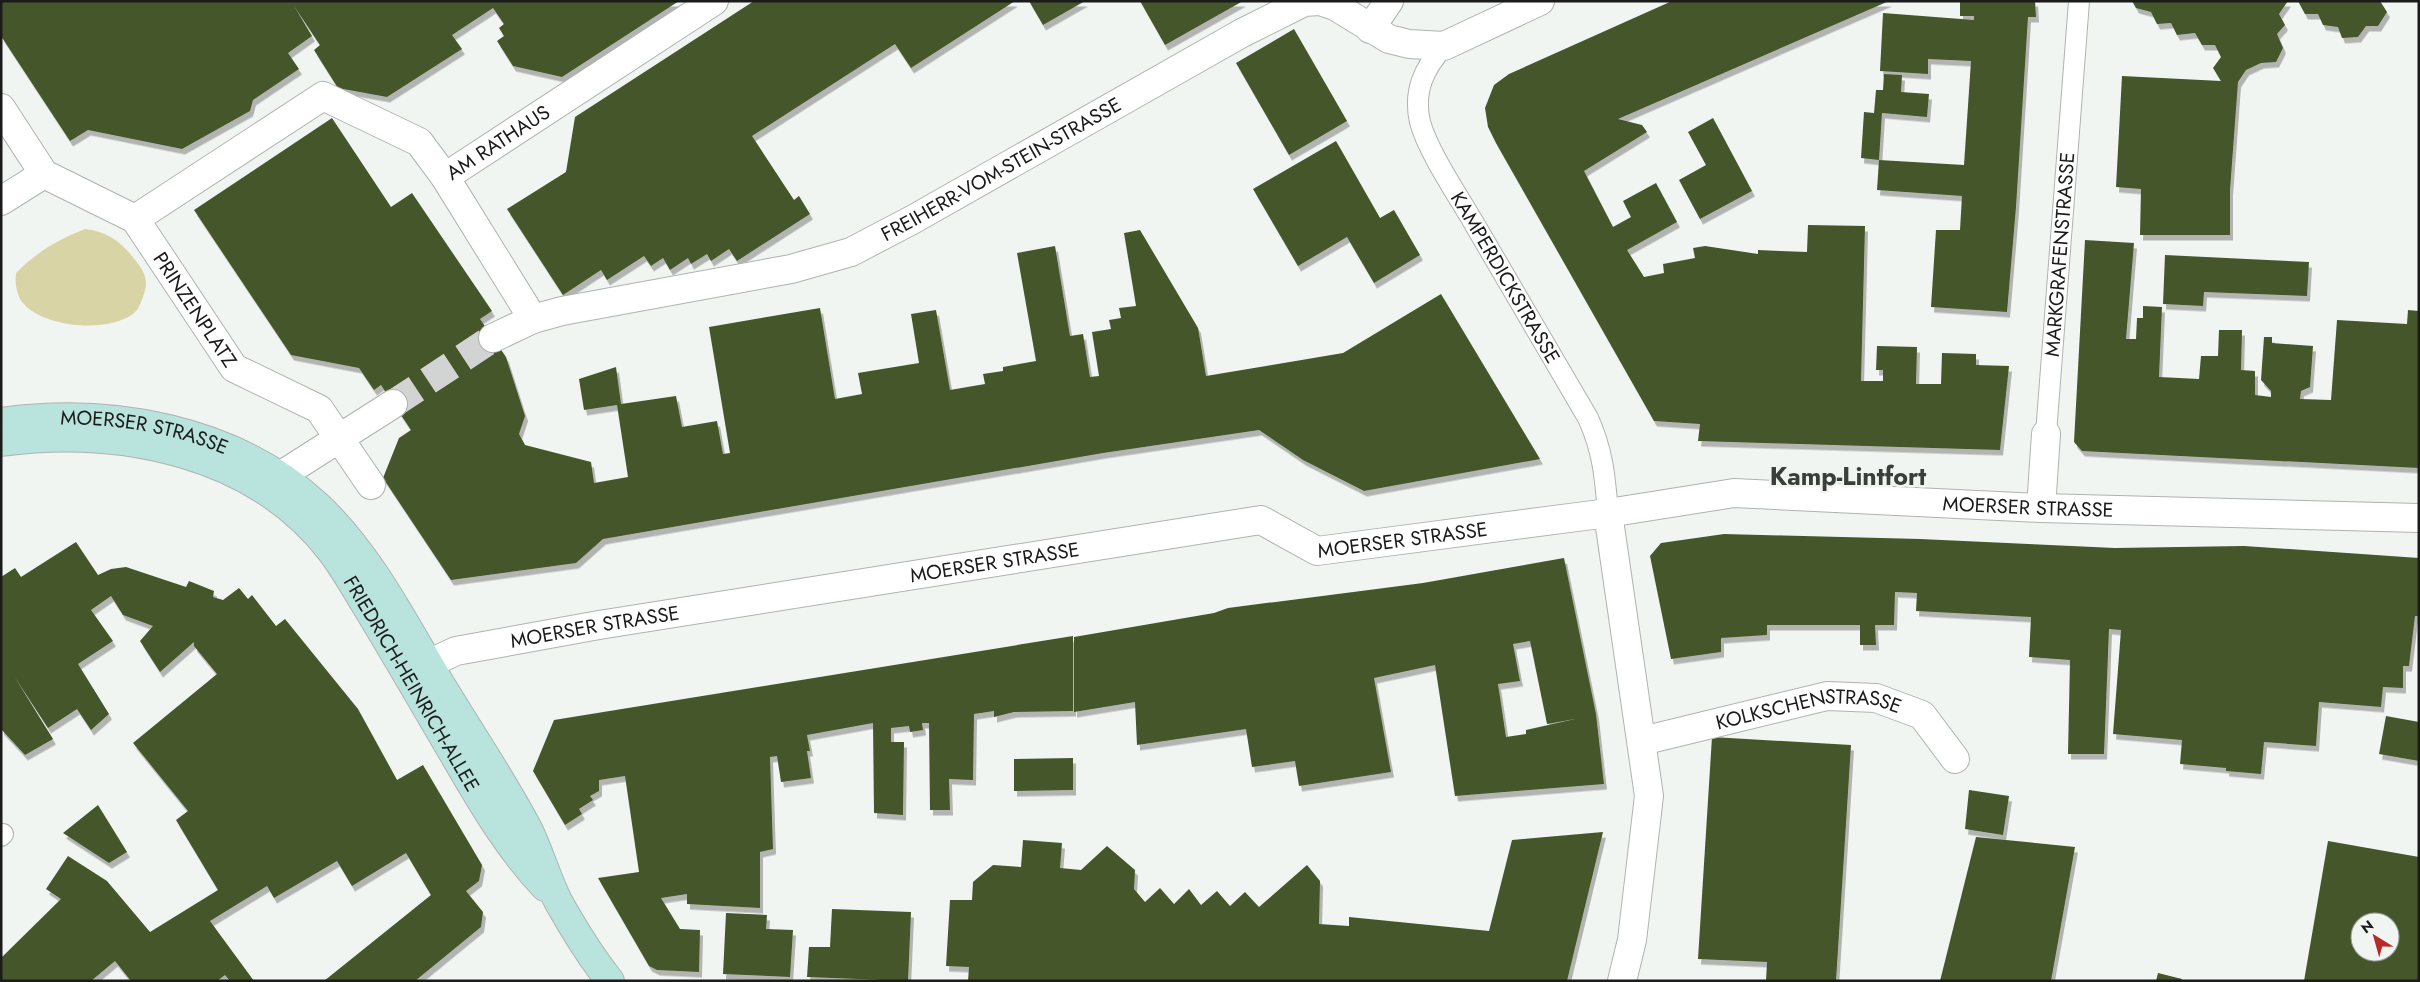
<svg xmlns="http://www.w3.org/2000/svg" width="2420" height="982" viewBox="0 0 2420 982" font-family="Jost,sans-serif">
  <defs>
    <filter id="shadow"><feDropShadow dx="3" dy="5.5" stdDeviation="0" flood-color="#0004"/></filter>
  </defs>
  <rect width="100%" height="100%" fill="#f1f5f2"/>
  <path fill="#d9d4a6" d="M 85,229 C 106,231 122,242 135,260 C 144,271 149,280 144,294 C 142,300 138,311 133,314 C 107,333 43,328 22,302 C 16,293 15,283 16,273 C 37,252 57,240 85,229 Z"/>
  <g fill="#44572a" fill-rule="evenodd" filter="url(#shadow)">
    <path d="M 1,1 L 679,1 L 562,77 L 513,66 L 497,41 L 504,36 L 499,28 L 504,24 L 493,8 L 452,35 L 462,49 L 387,97 L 338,88 L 314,50 L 320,45 L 294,6 L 312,36 L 288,53 L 299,69 L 253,100 L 250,111 L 182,149 L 88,130 L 70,141 L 1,36 Z"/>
    <path d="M 754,1 L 1015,1 L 911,68 L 895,44 L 752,136 L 794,200 L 799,196 L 810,214 L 737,261 L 729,249 L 711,261 L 707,254 L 691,264 L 688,258 L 670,270 L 663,258 L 651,266 L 644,256 L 607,280 L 601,270 L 563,295 L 507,209 L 566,172 L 575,117 Z"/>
    <path d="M 1029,1 L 1085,1 L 1043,25 Z"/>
    <path d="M 1140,1 L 1243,1 L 1165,45 Z"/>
    <path d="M 1672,1 L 1889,1 L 1618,119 L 1642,125 L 1647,132 L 1584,171 L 1613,227 L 1631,217 L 1623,201 L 1656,183 L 1677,222 L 1627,250 L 1644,277 L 1664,273 L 1663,264 L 1695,258 L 1693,248 L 1705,246 L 1758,254 L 1758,250 L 1807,252 L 1808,225 L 1865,226 L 1861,381 L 1883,381 L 1883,370 L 1876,370 L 1877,346 L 1917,347 L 1916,384 L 1941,384 L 1942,353 L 1976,354 L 1976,365 L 2009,366 L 2000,450 L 1698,441 L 1700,424 L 1654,421 L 1496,143 L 1488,127 L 1485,108 L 1494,85 L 1509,74 Z"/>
    <path d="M 1960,1 L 2035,1 L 2036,17 L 2028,17 L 2016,207 L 2007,312 L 1931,307 L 1936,230 L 1960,230 L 1962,196 L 1877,190 L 1879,160 L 1861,158 L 1864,112 L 1874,113 L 1876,90 L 1883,90 L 1884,74 L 1902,75 L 1901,92 L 1929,94 L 1927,117 L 1882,113 L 1879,160 L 1964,165 L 1971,61 L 1928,59 L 1928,74 L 1880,71 L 1883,13 L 1974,20 L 1974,16 L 1960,16 Z"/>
    <path d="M 2132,1 L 2288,1 L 2279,14 L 2285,25 L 2277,34 L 2283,48 L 2276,62 L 2261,63 L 2246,70 L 2238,82 L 2230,190 L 2230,235 L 2140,235 L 2141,189 L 2116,187 L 2122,76 L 2221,81 L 2213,68 L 2221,57 L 2215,45 L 2202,45 L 2195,33 L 2177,35 L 2171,23 L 2157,24 L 2151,12 L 2136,8 Z"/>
    <path d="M 2298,1 L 2380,1 L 2387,12 L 2378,26 L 2366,26 L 2358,37 L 2342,38 L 2338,27 L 2323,25 L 2318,14 L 2305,14 Z"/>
    <path d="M 1294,29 L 1347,121 L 1289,155 L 1236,63 Z"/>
    <path d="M 332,118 L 391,207 L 412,193 L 492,311 L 480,319 L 506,357 L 525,416 L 519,434 L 525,445 L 591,462 L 594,483 L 628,477 L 617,405 L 584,410 L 579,379 L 616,367 L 621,404 L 676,396 L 682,427 L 717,421 L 723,454 L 730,453 L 709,327 L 820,308 L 835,399 L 862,394 L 858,373 L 919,363 L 911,314 L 936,310 L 950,390 L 985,384 L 983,374 L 1003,371 L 1003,367 L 1036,361 L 1017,253 L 1055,246 L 1070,336 L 1083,334 L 1090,377 L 1099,376 L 1092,332 L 1111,329 L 1109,320 L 1121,318 L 1119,308 L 1136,306 L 1124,233 L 1140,230 L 1198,328 L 1206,376 L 1343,353 L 1441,294 L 1540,459 L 1364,491 L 1303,460 L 1259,430 L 1103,453 L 603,539 L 576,563 L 451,580 L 383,478 L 399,438 L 411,430 L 381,385 L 374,390 L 359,368 L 291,355 L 194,210 Z"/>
    <path d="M 1713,118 L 1752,191 L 1700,219 L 1679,180 L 1706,165 L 1688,132 Z"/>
    <path d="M 1336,141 L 1380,218 L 1394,210 L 1420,255 L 1374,283 L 1347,237 L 1298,266 L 1253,189 Z"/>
    <path d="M 2085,240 L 2134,243 L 2126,339 L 2136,339 L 2137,318 L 2143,318 L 2143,306 L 2162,307 L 2159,377 L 2199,379 L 2201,356 L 2218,356 L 2219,330 L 2242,330 L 2241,370 L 2255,371 L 2255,395 L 2271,397 L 2271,391 L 2261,380 L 2264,337 L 2272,337 L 2272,343 L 2313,346 L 2310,387 L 2301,391 L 2300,399 L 2331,400 L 2337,320 L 2407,324 L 2408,310 L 2419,311 L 2419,468 L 2082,451 L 2074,442 Z"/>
    <path d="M 2165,255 L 2309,262 L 2307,296 L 2204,292 L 2203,306 L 2163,304 Z"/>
    <path d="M 1724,534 L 1920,539 L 2115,548 L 2244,546 L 2419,558 L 2419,616 L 2415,616 L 2409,666 L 2403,666 L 2403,688 L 2383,687 L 2381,707 L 2319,702 L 2316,746 L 2264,742 L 2261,774 L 2226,771 L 2226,768 L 2180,764 L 2182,740 L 2113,734 L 2121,630 L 2109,629 L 2104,754 L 2068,754 L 2070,660 L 2029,657 L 2031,617 L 1916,611 L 1917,593 L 1895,592 L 1894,625 L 1875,625 L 1876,645 L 1860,645 L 1860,625 L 1767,625 L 1767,635 L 1721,638 L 1721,652 L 1671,659 L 1650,556 L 1661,543 Z"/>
    <path d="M 76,542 L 98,575 L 111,569 L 126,567 L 186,587 L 189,581 L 214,591 L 213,597 L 223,600 L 239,588 L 248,599 L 252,595 L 276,626 L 285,619 L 358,709 L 397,780 L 423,765 L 482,865 L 479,881 L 466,891 L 483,912 L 481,927 L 415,981 L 324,981 L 431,895 L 406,853 L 352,886 L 337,861 L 274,898 L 267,886 L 210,921 L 254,981 L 230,981 L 225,975 L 217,981 L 131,981 L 115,961 L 91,981 L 1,981 L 1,958 L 61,899 L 46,889 L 68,856 L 107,881 L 150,932 L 218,890 L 176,820 L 188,811 L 133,743 L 217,674 L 194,646 L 194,642 L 160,672 L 140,641 L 153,626 L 123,615 L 111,596 L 91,610 L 113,641 L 78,664 L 109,714 L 91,730 L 77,709 L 48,728 L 14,676 L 53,739 L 25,755 L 1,729 L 1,577 L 15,568 L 21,577 Z"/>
    <path d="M 1564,558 L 1596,714 L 1604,784 L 1455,796 L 1435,665 L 1374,678 L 1391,772 L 1299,786 L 1295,761 L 1252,767 L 1246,729 L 1137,745 L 1135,702 L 1074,712 L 1074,637 L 1214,613 L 1228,608 L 1423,583 ZM 1530,641 L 1547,724 L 1575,719 L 1526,730 L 1526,734 L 1506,737 L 1498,684 L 1520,681 L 1513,644 Z"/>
    <path d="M 1073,636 L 1073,711 L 1014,712 L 994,717 L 994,711 L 974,714 L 973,780 L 949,779 L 950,810 L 930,810 L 929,723 L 922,723 L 923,730 L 910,732 L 909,726 L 891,728 L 891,742 L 904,742 L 903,815 L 874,813 L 873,723 L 807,735 L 810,751 L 807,751 L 811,778 L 781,782 L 777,756 L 770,757 L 773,849 L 760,852 L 760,908 L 687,904 L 687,894 L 661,898 L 680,929 L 700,930 L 699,972 L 657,970 L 649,966 L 598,878 L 639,872 L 625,776 L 599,780 L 599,791 L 590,796 L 593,800 L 579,809 L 582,814 L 565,825 L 533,771 L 554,720 Z"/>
    <path d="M 2386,716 L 2419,722 L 2419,761 L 2379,754 Z"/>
    <path d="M 1712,737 L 1851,745 L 1836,981 L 1766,981 L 1767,962 L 1698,959 Z"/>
    <path d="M 1073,758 L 1073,790 L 1014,791 L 1014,759 Z"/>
    <path d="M 1969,790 L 2009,796 L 2003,835 L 1965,829 Z"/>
    <path d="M 98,805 L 127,852 L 109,863 L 63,833 Z"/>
    <path d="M 1603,832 L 1567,981 L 968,981 L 969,967 L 946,966 L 950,900 L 972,900 L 973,882 L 993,865 L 1021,867 L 1023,840 L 1062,843 L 1060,868 L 1081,870 L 1107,846 L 1135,870 L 1134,889 L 1145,902 L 1160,888 L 1174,904 L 1189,889 L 1201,905 L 1217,891 L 1230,906 L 1245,892 L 1259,907 L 1307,865 L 1320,881 L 1319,924 L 1349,926 L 1349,917 L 1489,931 L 1512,840 Z"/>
    <path d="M 1976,837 L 2075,847 L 2051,981 L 1940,981 Z"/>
    <path d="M 2328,841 L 2419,857 L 2419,981 L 2304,981 ZM 2360,922 L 2390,922 L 2390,952 L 2360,952 Z"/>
    <path d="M 832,909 L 911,912 L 908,981 L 807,977 L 809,947 L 830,947 Z"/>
    <path d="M 726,913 L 767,915 L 766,929 L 793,930 L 790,977 L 723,974 Z"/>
    <path d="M 2158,973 L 2182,979 L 2181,981 L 2156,981 Z"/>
  </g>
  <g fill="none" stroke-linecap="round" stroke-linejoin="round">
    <path stroke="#d1d4d2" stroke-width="28" stroke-dasharray="28 14" stroke-linecap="butt" d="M 393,404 L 493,338"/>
    <defs>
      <g id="service">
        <path id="s1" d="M 1444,46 C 1424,68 1413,91 1420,122 C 1428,152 1459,197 1475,225 C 1513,289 1550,354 1588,418 C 1603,451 1605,477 1608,513"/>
        <path id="s2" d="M 2046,434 L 2079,1"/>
        <path d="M 1,836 L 3,834"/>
      </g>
      <g id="pedestrian">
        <path d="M 1370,29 L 1389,1"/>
        <path id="s3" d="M 1,108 L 44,174 L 135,219 L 234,368 L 319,409 L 371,485"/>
        <path d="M 445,177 L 533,319"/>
        <path d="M 1,201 L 44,174"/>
        <path id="s4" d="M 135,219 L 323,96 L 419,142 L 445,177 L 714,1"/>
        <path d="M 2041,508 L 2046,434"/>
        <path id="s5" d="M 1608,513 L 1734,493 L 2041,508 L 2419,518"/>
      </g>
      <g id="minor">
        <path id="s6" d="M 493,338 L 533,319 L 562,311 L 791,269 L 851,252 L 912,220 L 1242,33 L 1304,2 L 1320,1 L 1335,6 L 1389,39 L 1409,44 L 1444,46 L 1540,1"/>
        <path d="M 280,476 L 393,404"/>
        <path id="s7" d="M 407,674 L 456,651 L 599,625 L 1261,520 L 1317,551 L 1608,513 L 1649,796 L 1632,940 L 1622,981"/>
        <path id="s8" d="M 1642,741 L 1827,696 L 1876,698 L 1922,715 L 1955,759"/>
      </g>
      <g id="secondary">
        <path id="s9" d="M 1,422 C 111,407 234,428 318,506 C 369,554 403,621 438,680 C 468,730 502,779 529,831 C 540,854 547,879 558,901 C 573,928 591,957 610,981"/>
        <path id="s10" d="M 1,442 C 119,426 255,452 331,551 C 345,569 356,590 368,609 C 396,655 423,702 450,748 C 478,796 506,846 545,887"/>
      </g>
    </defs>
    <use href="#service" stroke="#afb3b0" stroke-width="22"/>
    <use href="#pedestrian" stroke="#afb3b0" stroke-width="30"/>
    <use href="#minor" stroke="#afb3b0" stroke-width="30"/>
    <use href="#secondary" stroke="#afb3b0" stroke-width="30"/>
    <use href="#service" stroke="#fff" stroke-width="20"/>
    <use href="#pedestrian" stroke="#fff" stroke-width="28"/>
    <use href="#minor" stroke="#fff" stroke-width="28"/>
    <use href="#secondary" stroke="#b9e3dd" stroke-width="28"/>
  </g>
  <g text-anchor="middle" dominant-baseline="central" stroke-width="5" stroke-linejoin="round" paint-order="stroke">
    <g font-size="20" fill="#1a1b1a" stroke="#f1f5f2">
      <text stroke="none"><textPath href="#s4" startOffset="438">AM RATHAUS</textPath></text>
      <text stroke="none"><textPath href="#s6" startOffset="541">FREIHERR-VOM-STEIN-STRASSE</textPath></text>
      <text stroke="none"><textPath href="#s2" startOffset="180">MARKGRAFENSTRASSE</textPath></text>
      <text stroke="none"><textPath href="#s1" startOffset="261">KAMPERDICKSTRASSE</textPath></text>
      <text stroke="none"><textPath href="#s3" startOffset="289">PRINZENPLATZ</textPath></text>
      <text stroke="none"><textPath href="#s9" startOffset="145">MOERSER STRASSE</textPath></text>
      <text stroke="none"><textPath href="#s5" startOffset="422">MOERSER STRASSE</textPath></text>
      <text stroke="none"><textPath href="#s7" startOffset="1020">MOERSER STRASSE</textPath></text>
      <text stroke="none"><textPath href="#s7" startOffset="600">MOERSER STRASSE</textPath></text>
      <text stroke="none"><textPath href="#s7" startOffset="195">MOERSER STRASSE</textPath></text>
      <text stroke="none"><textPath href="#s10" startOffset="519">FRIEDRICH-HEINRICH-ALLEE</textPath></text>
      <text stroke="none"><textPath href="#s8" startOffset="171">KOLKSCHENSTRASSE</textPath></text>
    </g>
    <g font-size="25" font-weight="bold" fill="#3a3d3a" stroke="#f1f5f2">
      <text x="1848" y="476">Kamp-Lintfort</text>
    </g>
  </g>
  <rect width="2420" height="982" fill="none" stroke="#1a1b1a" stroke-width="5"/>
  <g transform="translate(2375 937) rotate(323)"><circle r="24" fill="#f1f5f2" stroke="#9b9e9c"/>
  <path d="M0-4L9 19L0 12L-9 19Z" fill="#b82927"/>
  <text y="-8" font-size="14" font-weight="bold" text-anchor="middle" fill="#1a1b1a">N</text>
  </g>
</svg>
